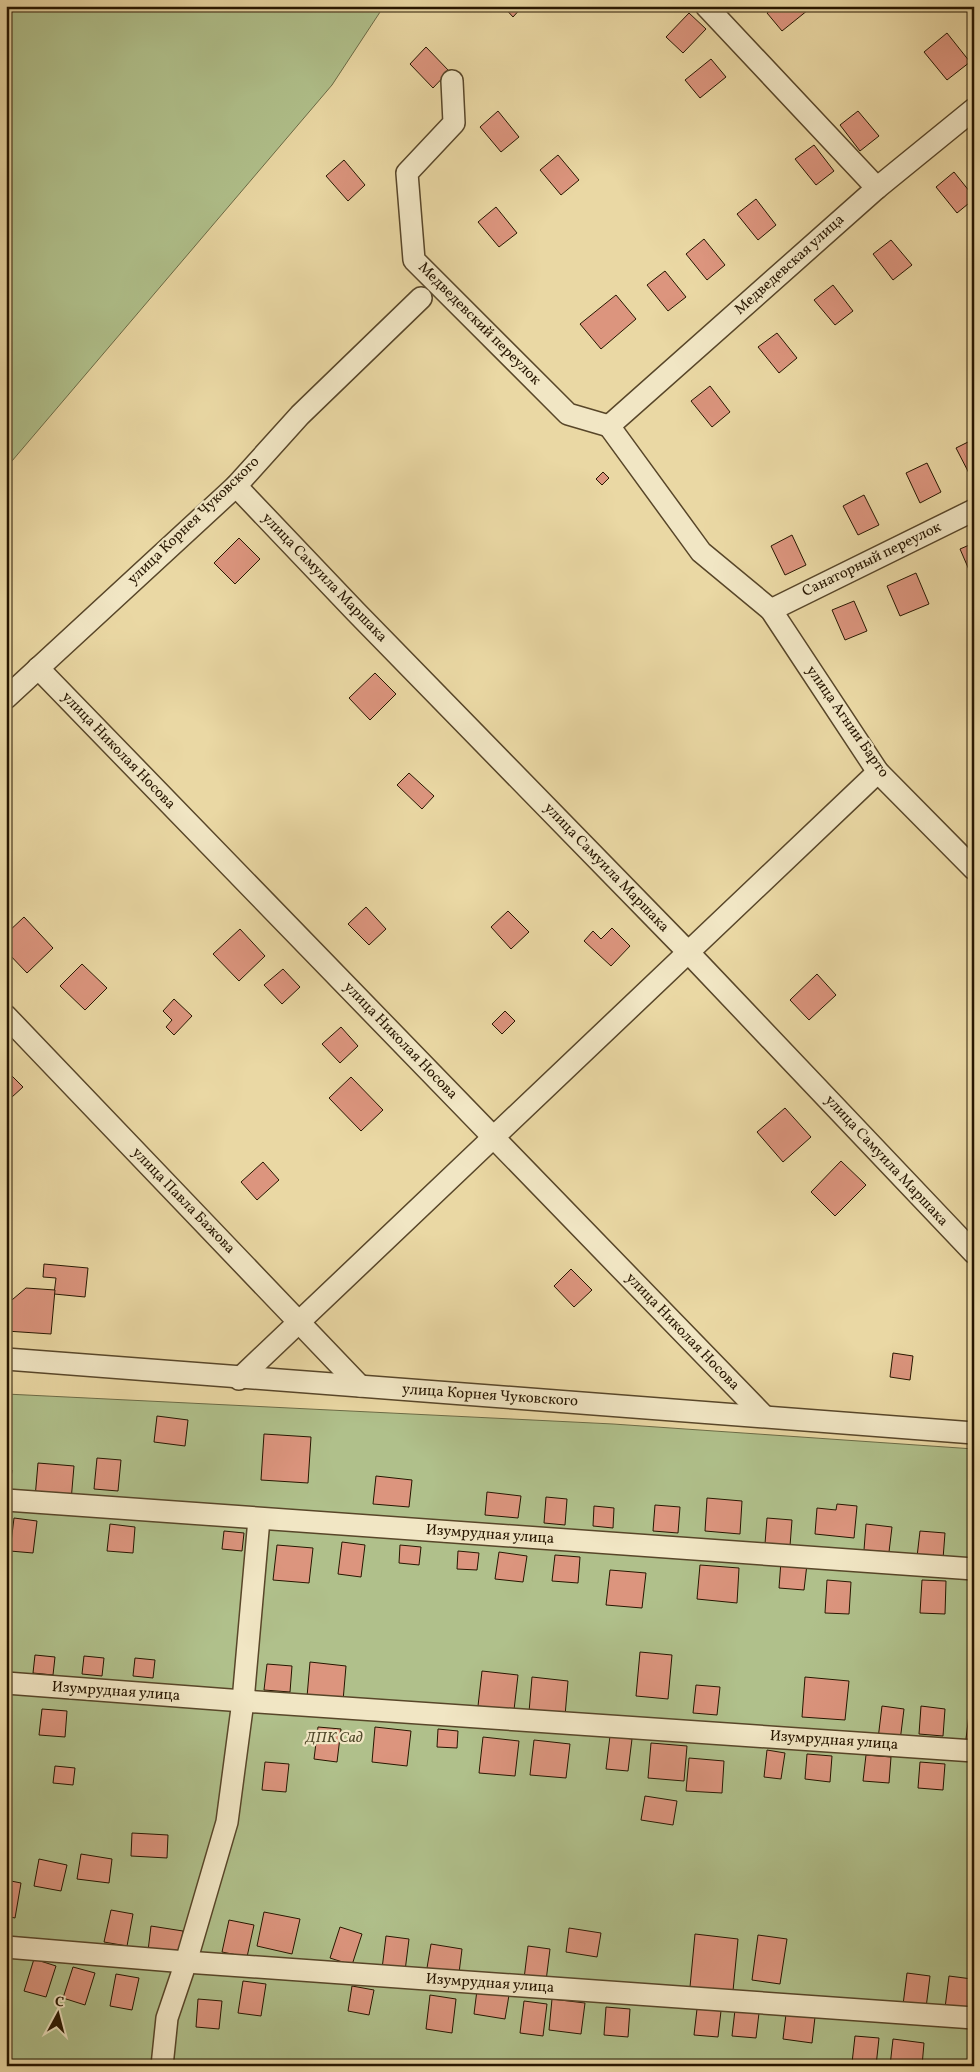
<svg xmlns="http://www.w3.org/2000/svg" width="980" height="2072" viewBox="0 0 980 2072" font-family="Vollkorn,serif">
  <rect width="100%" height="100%" fill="#ead8a4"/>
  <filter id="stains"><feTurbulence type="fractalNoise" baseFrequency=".004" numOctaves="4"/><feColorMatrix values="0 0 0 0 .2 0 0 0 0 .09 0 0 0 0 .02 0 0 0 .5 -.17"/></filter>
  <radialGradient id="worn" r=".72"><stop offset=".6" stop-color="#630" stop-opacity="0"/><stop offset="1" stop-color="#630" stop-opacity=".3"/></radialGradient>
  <g fill="#b0c08b" stroke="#6c6b46">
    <path d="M 6,6 L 384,6 L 332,85 L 6,468 Z"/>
    <path d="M 6,1394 L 613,1424 L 974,1449 L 974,2066 L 6,2066 Z"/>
  </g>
  <g fill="#dc957e" stroke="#271600">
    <path d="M 503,6 L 523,6 L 513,17 Z"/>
    <path d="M 776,6 L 805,6 L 808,10 L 782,31 L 767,13 Z"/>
    <path d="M 689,13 L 706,29 L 683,53 L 666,37 Z"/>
    <path d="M 947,33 L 970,62 L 947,80 L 924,52 Z"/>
    <path d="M 426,47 L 449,71 L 433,88 L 410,64 Z"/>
    <path d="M 711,59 L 726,77 L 700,98 L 685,80 Z"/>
    <path d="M 498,111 L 519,137 L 501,152 L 480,127 Z"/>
    <path d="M 858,111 L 879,136 L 860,151 L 840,125 Z"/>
    <path d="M 814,145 L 834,171 L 816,185 L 795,159 Z"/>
    <path d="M 558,155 L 579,180 L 561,195 L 540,170 Z"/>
    <path d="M 344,160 L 365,185 L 348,201 L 326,176 Z"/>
    <path d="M 954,172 L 974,197 L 974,199 L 957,213 L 936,187 Z"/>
    <path d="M 756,199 L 776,225 L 758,240 L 737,214 Z"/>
    <path d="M 496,207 L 517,233 L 499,247 L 478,222 Z"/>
    <path d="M 704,239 L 725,265 L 707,280 L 686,254 Z"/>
    <path d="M 891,240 L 912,265 L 893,280 L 873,254 Z"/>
    <path d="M 665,271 L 686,297 L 668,311 L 647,285 Z"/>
    <path d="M 833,285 L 853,311 L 835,325 L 814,300 Z"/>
    <path d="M 616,295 L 636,319 L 601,349 L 580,324 Z"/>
    <path d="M 777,333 L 797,358 L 779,373 L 758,347 Z"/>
    <path d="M 710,386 L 730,412 L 712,427 L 691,401 Z"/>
    <path d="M 974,439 L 974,476 L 971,477 L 956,448 Z"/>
    <path d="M 927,463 L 941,492 L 920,503 L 906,473 Z"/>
    <path d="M 603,472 L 609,478 L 602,485 L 596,479 Z"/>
    <path d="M 864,495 L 879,525 L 858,535 L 843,506 Z"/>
    <path d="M 792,535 L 806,565 L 785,575 L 771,546 Z"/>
    <path d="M 239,538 L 260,559 L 235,584 L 214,563 Z"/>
    <path d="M 974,543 L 974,579 L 973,579 L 960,549 Z"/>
    <path d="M 916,573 L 929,604 L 900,616 L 887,586 Z"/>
    <path d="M 854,601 L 867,631 L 845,640 L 832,610 Z"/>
    <path d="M 375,673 L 396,694 L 370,720 L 349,698 Z"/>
    <path d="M 409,773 L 434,796 L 422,809 L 397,785 Z"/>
    <path d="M 366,907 L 386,929 L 369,945 L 348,924 Z"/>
    <path d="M 508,911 L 529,932 L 511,949 L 491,927 Z"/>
    <path d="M 24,917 L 53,948 L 27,973 L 6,951 L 6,934 Z"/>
    <path d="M 612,928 L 630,946 L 611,966 L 584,941 L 593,931 L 601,939 Z"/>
    <path d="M 240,929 L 265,956 L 239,981 L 213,954 Z"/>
    <path d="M 82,964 L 107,988 L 85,1010 L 60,986 Z"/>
    <path d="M 283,969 L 300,987 L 282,1004 L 264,985 Z"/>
    <path d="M 817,974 L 836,995 L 809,1020 L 790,1000 Z"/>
    <path d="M 174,999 L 192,1016 L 174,1035 L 166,1027 L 172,1020 L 163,1011 Z"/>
    <path d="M 505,1011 L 515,1021 L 502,1034 L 492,1024 Z"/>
    <path d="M 341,1027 L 358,1046 L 340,1063 L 322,1044 Z"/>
    <path d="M 6,1070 L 23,1087 L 12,1097 L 6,1092 Z"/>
    <path d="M 351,1077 L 383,1110 L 361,1131 L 329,1098 Z"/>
    <path d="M 785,1108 L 811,1137 L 783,1162 L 757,1132 Z"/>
    <path d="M 841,1161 L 866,1185 L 835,1216 L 811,1192 Z"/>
    <path d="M 263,1162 L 279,1180 L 257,1200 L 241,1182 Z"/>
    <path d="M 44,1264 L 88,1268 L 85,1297 L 54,1294 L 56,1278 L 43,1277 Z"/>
    <path d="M 571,1269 L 592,1290 L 574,1307 L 554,1286 Z"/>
    <path d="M 26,1288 L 55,1290 L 51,1334 L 6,1331 L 6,1305 Z"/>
    <path d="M 893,1353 L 913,1356 L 910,1380 L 890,1377 Z"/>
    <path d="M 157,1416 L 188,1420 L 185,1446 L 154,1442 Z"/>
    <path d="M 264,1434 L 311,1437 L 308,1483 L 261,1480 Z"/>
    <path d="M 97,1458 L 121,1460 L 118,1491 L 94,1489 Z"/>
    <path d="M 38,1463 L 74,1466 L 71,1501 L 35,1498 Z"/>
    <path d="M 6,1470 L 12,1470 L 10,1488 L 6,1488 Z"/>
    <path d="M 376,1476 L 412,1480 L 409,1507 L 373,1504 Z"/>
    <path d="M 487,1492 L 521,1496 L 518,1518 L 485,1515 Z"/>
    <path d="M 546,1497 L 567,1499 L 565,1525 L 544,1523 Z"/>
    <path d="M 707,1498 L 742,1501 L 740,1534 L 705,1531 Z"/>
    <path d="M 837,1504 L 857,1506 L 854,1538 L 815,1534 L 817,1508 L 836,1510 Z"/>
    <path d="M 655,1505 L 680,1507 L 678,1533 L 653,1531 Z"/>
    <path d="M 594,1506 L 614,1508 L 613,1528 L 593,1526 Z"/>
    <path d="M 14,1518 L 37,1521 L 33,1553 L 10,1551 Z"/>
    <path d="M 767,1518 L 792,1520 L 790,1546 L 765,1544 Z"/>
    <path d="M 110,1524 L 135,1527 L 133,1553 L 107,1551 Z"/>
    <path d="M 866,1524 L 892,1527 L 889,1552 L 864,1550 Z"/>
    <path d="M 224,1531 L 244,1533 L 242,1551 L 222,1549 Z"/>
    <path d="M 920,1531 L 945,1533 L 943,1559 L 917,1557 Z"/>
    <path d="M 342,1542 L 365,1545 L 361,1577 L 338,1574 Z"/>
    <path d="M 277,1545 L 313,1548 L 309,1583 L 273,1580 Z"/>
    <path d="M 400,1545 L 421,1547 L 419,1565 L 399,1563 Z"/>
    <path d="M 458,1551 L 479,1553 L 477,1570 L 457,1569 Z"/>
    <path d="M 499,1552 L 527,1556 L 523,1582 L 495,1579 Z"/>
    <path d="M 555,1555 L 580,1557 L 578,1583 L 552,1581 Z"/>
    <path d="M 781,1561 L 807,1564 L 804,1590 L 779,1588 Z"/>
    <path d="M 700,1565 L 739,1568 L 737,1603 L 697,1599 Z"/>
    <path d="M 610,1570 L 646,1573 L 642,1608 L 606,1605 Z"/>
    <path d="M 827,1580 L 851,1582 L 849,1614 L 825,1613 Z"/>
    <path d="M 922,1580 L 946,1581 L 945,1614 L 920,1613 Z"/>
    <path d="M 640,1652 L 672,1655 L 668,1699 L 636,1696 Z"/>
    <path d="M 35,1655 L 55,1657 L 53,1675 L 33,1673 Z"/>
    <path d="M 84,1656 L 104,1658 L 102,1676 L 82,1674 Z"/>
    <path d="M 135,1658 L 155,1660 L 153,1678 L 133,1676 Z"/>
    <path d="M 310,1662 L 346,1666 L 343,1701 L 307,1697 Z"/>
    <path d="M 267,1664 L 292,1666 L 290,1692 L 264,1690 Z"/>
    <path d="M 482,1671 L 518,1675 L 514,1710 L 478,1706 Z"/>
    <path d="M 532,1677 L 568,1681 L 565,1716 L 529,1712 Z"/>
    <path d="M 805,1677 L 849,1681 L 845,1720 L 802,1717 Z"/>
    <path d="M 696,1685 L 720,1687 L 717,1715 L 693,1713 Z"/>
    <path d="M 882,1706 L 904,1709 L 900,1741 L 878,1739 Z"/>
    <path d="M 921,1706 L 945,1709 L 943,1736 L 919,1734 Z"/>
    <path d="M 970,1706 L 974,1707 L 974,1740 L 966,1739 Z"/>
    <path d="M 42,1709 L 67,1711 L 65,1737 L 39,1735 Z"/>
    <path d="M 318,1727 L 341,1729 L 337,1762 L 314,1759 Z"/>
    <path d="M 375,1727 L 411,1731 L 407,1766 L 372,1762 Z"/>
    <path d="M 438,1729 L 458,1731 L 457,1748 L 437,1747 Z"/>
    <path d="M 610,1736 L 632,1739 L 628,1771 L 606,1769 Z"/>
    <path d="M 483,1737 L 519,1741 L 515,1776 L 479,1773 Z"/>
    <path d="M 534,1740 L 570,1744 L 566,1778 L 530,1775 Z"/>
    <path d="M 651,1743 L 687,1746 L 684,1781 L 648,1778 Z"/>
    <path d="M 767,1750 L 785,1753 L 781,1779 L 764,1777 Z"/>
    <path d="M 807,1754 L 832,1756 L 830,1782 L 805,1779 Z"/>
    <path d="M 866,1755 L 891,1757 L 889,1783 L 863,1781 Z"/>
    <path d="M 689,1758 L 724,1761 L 722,1793 L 686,1791 Z"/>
    <path d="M 265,1762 L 289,1764 L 286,1792 L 262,1790 Z"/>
    <path d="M 920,1762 L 945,1764 L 943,1790 L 918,1788 Z"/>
    <path d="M 55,1766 L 75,1768 L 73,1785 L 53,1783 Z"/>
    <path d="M 645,1796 L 677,1801 L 673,1825 L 641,1820 Z"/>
    <path d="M 132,1833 L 168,1835 L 167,1858 L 131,1856 Z"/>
    <path d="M 81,1854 L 112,1859 L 109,1883 L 77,1879 Z"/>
    <path d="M 39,1859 L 67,1865 L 61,1891 L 34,1886 Z"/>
    <path d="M 6,1880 L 21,1883 L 15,1918 L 6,1916 Z"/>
    <path d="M 111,1910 L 133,1914 L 127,1946 L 104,1942 Z"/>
    <path d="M 264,1912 L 300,1919 L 292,1954 L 257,1946 Z"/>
    <path d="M 229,1920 L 254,1925 L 247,1957 L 222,1952 Z"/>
    <path d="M 151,1926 L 183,1931 L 179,1956 L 148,1951 Z"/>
    <path d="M 340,1927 L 362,1934 L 352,1965 L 330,1958 Z"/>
    <path d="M 569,1928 L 601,1933 L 597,1957 L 566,1952 Z"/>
    <path d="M 695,1934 L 738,1939 L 733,1991 L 690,1987 Z"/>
    <path d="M 758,1935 L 787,1939 L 780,1984 L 752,1980 Z"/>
    <path d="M 386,1936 L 409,1939 L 405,1971 L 382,1969 Z"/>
    <path d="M 431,1944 L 462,1949 L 459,1973 L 427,1968 Z"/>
    <path d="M 528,1946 L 550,1949 L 546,1981 L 524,1979 Z"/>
    <path d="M 34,1959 L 56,1966 L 46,1997 L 24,1991 Z"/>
    <path d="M 73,1967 L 95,1973 L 85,2005 L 63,1998 Z"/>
    <path d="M 907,1973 L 930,1976 L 926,2008 L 903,2005 Z"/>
    <path d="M 116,1974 L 139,1978 L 132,2010 L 110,2006 Z"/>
    <path d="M 949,1976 L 972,1979 L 968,2011 L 945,2008 Z"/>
    <path d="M 243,1981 L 266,1984 L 261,2016 L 238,2013 Z"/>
    <path d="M 352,1986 L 374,1990 L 369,2015 L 348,2011 Z"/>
    <path d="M 477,1990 L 509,1995 L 505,2019 L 474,2014 Z"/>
    <path d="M 430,1995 L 456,1999 L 452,2033 L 426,2029 Z"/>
    <path d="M 198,1999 L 222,2001 L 219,2029 L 196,2027 Z"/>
    <path d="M 552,1999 L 585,2003 L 581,2034 L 549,2030 Z"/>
    <path d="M 524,2001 L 547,2004 L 543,2036 L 520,2033 Z"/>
    <path d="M 606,2007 L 630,2009 L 628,2037 L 604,2035 Z"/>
    <path d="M 697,2009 L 721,2011 L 718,2037 L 694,2035 Z"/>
    <path d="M 735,2010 L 759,2013 L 756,2038 L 732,2036 Z"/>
    <path d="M 786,2014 L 815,2017 L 812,2043 L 783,2039 Z"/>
    <path d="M 855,2036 L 879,2038 L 876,2066 L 852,2063 Z"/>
    <path d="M 893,2039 L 924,2043 L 922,2066 L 890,2066 Z"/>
  </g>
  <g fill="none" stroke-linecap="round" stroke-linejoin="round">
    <defs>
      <g id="minor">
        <path d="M 706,6 L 877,188"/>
        <path d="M 452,81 L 454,123 L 407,173 L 414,260 L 568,414 L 609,426"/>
        <path d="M 609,426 L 701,552 L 771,610 L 878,772 L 974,869"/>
        <path d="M 609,426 L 877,188 L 974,109"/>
        <path d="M 236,486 L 356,612 L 688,952 L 974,1253"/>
        <path d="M 771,610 L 974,510"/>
        <path d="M 38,668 L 763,1415"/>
        <path d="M 6,698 L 236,486 L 300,415 L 421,298"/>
        <path d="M 6,1016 L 360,1386"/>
        <path d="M 6,1359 C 329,1386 651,1406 974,1433"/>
        <path d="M 239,1379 L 878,772"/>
        <path d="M 6,1500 L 974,1569"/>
        <path d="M 6,1683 L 243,1701 L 974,1751"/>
        <path d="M 6,1947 L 186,1962 L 974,2018"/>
        <path d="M 162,2066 L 167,2018 L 186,1962 L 227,1822 L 243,1701 L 259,1519"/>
      </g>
    </defs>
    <use href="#minor" stroke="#584629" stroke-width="24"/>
    <use href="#minor" stroke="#f1e6c4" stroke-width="21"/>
  </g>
  <g text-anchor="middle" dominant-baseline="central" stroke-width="4.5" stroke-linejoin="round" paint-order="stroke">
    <g font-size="15" fill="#271600" stroke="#f1e6c4">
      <text transform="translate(790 265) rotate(-42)">Медведевская улица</text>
      <text transform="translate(479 324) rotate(45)">Медведевский переулок</text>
      <text transform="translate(194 521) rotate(-44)">улица Корнея Чуковского</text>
      <text transform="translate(872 560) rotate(-26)">Санаторный переулок</text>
      <text transform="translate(324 578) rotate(46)">улица Самуила Маршака</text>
      <text transform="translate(847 722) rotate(55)">улица Агнии Барто</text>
      <text transform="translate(118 751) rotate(46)">улица Николая Носова</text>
      <text transform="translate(606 868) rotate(46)">улица Самуила Маршака</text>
      <text transform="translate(400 1041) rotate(46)">улица Николая Носова</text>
      <text transform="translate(886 1161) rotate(47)">улица Самуила Маршака</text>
      <text transform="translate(183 1201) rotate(46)">улица Павла Бажова</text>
      <text transform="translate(682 1332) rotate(46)">улица Николая Носова</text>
      <text transform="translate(490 1396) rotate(4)">улица Корнея Чуковского</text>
      <text transform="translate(490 1535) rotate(4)">Изумрудная улица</text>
      <text transform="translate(116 1692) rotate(4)">Изумрудная улица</text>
      <text transform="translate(834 1741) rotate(4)">Изумрудная улица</text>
      <text transform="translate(490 1984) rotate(4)">Изумрудная улица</text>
    </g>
    <g font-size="15" font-style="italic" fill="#50492a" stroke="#f1e6c4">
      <text x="334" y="1738">ДПК Сад</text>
    </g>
  </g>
  <rect width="980" height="2072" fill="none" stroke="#ead8a4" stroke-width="25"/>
  <rect x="8" y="8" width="965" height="2057" fill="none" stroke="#271600" stroke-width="2.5"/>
  <rect x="12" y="12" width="955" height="2047" fill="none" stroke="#271600"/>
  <g transform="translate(58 2014) rotate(7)" stroke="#f1e6c4" stroke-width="4" paint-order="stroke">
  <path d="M0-4L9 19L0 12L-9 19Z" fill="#271600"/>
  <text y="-8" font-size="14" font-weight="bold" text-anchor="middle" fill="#271600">С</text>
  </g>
  <rect width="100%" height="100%" filter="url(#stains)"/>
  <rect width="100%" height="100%" fill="url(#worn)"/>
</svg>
